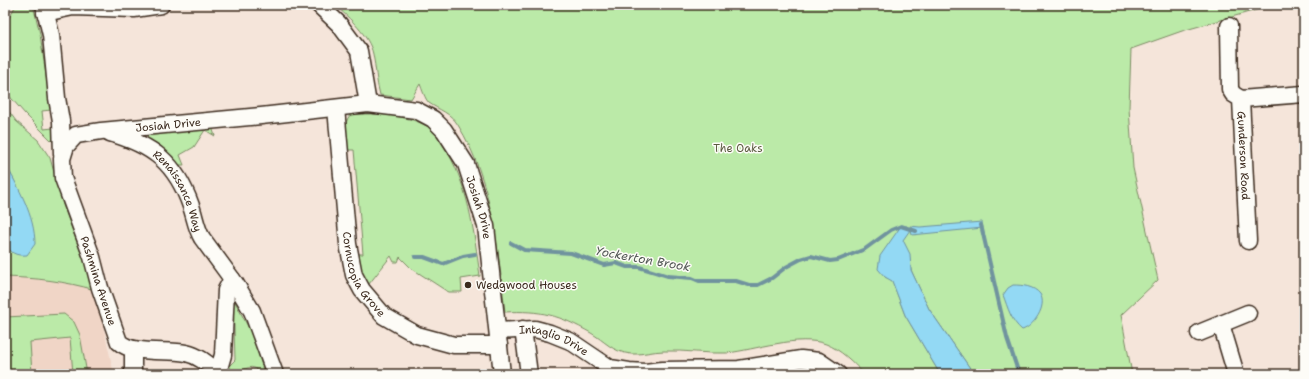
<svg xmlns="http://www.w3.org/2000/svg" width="1309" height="379" viewBox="0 0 1309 379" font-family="'Shantell Sans',sans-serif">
  <rect width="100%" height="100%" fill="#f5e5da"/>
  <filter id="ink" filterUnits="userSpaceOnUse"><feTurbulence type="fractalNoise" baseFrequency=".025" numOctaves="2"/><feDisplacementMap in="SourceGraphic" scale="8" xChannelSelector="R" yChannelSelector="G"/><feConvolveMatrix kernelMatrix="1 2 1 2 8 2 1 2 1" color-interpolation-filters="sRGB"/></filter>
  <g filter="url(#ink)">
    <path fill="#f0d5c6" d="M 5,277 L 30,278 L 77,284 L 95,290 L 114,374 L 5,374 Z"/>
    <g fill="#bbeaa8" stroke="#7b8a63">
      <path d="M 16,5 L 33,5 L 40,34 L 51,110 L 42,111 L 44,129 L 53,128 L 54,143 L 25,114 L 6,92 L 5,25 Z"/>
      <path d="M 335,5 L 1274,5 L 1182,31 L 1131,49 L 1129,108 L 1133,168 L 1158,280 L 1121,315 L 1132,374 L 974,374 L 929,309 L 911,270 L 910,265 L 885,277 L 892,280 L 905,315 L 940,374 L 864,374 C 853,362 841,350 826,344 C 799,334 755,350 727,353 C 706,354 685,350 664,351 C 653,351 641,355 631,354 C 612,352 605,341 591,333 C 559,315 541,310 505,312 C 498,248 492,180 458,125 C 451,113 439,110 429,103 C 425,99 422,89 420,84 L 411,99 L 380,95 C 376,81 376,68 373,54 C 369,35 349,18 335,5 Z"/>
      <path d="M 5,106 L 16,121 L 38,140 L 50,158 L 63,205 L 95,290 C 65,281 35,278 5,277 L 5,242 L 5,243 L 17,186 L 5,163 Z"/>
      <path d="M 350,115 C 373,112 418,115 435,132 C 438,135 441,141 443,145 C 468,182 474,231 480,276 L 461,279 L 462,292 L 449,292 L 445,290 L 411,268 L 400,257 L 398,262 L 394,262 L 391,256 L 369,284 L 362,276 L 356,254 L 363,254 L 354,150 L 347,150 C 346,138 342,125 350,115 Z"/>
      <path d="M 210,127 L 213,130 L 215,136 L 205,130 L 194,147 L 180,155 L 184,165 L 177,165 L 146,139 L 149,133 Z"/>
      <path d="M 233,298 L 255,340 L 264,374 L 260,374 C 257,367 251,366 245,369 L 241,374 L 230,374 L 230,365 L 235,360 Z"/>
      <path d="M 64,314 L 74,322 L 80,335 L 87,374 L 73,374 L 70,338 L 30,342 L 32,374 L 5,374 L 5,317 Z"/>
    </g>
    <g fill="#93d9f4" stroke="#70939e">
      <path d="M 5,163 C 18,187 35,216 35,244 L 27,255 C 15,256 10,253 5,242 Z"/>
      <path d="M 982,222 L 983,228 L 912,235 L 910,226 L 920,227 Z"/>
      <path d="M 901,226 L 907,226 L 910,230 L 903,240 L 910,254 L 911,270 L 929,309 L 974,374 L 940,374 L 905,315 L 892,281 L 885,277 L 878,269 L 880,256 Z"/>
      <path d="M 1013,285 C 1022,285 1034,286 1040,294 C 1048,306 1033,327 1022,330 C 1011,321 1008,308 1003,295 L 1008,288 Z"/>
    </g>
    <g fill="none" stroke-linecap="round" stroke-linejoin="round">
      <g stroke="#70939e" stroke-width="4">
        <path d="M 981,225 L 1007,338 L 1019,374"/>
        <path d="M 511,243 L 524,250 L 571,253 L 604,265 L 616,263 L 627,267 L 639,267 L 668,276 L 692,278 L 699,281 L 736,281 L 749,285 L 758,285 L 772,278 L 786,267 L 801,259 L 811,256 L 830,261 L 838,260 L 865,249 L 891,230 L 901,226 L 916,231"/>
        <path d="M 415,257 L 424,257 L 443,264 L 463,256 L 475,254"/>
      </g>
      <defs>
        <g id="street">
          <path d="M 44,5 L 51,35 L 57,98 L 61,121 L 62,154"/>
          <path d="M 319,5 L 339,24 L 359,51 L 368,104"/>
          <path d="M 45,13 L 73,7 L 134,9 L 161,5"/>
          <path id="s1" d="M 1229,26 L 1230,89 L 1233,94 L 1241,99 L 1248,241"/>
          <path d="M 1241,99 L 1304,94"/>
          <path id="s2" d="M 336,108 L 348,244 L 354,275 L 362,290 L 384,316 L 417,335 L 454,345 L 499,345"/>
          <path id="s3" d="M 110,133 C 153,145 176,163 191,206 C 195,217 196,228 202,238 L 235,283 L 252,311 L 275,374"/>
          <path d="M 1221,324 L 1236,374"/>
          <path d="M 523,329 L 529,374"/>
          <path id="s4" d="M 498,331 L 535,329 L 550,333 L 570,341 L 610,368 L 629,371 L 645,372 L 662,370 L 739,369 L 801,359 L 819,361 L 838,374"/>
          <path d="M 1199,333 L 1248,313"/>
          <path d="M 133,349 L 133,374"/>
          <path d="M 218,372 L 223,355 L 226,290 L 232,279"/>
          <path id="s5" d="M 220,374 C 209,365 200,356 186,353 C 167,349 133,355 119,342 L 100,288 L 92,257 L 63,178 L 62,159 L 66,146 L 76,135 L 101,131 L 261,116 L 368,104 L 416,110 L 433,119 L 444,130 L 466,164 L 486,226 L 502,374"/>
        </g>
      </defs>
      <use href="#street" stroke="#3b2a1e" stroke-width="19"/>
      <use href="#street" stroke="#fdfcf7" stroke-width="16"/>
    </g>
  </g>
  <circle fill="#3b2a1e" stroke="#fdfcf7" stroke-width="1.5" cx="468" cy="285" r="4"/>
  <g text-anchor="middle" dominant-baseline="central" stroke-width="3" stroke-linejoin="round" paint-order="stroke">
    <g font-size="11" fill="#3b2a1e" stroke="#fdfcf7">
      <text stroke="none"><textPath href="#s5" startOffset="423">Josiah Drive</textPath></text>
      <text stroke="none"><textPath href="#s1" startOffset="135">Gunderson Road</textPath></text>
      <text stroke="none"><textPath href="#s3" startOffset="95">Renaissance Way</textPath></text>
      <text stroke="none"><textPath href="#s5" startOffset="793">Josiah Drive</textPath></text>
      <text stroke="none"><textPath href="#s2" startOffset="171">Cornucopia Grove</textPath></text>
      <text transform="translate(98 281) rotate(72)">Pashmina Avenue</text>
      <text stroke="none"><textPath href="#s4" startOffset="58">Intaglio Drive</textPath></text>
    </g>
    <g font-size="11" fill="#5b5a40" stroke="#fdfcf7">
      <text x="738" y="148">The Oaks</text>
    </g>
    <g font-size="11" fill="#3b2a1e" stroke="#fdfcf7" text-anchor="start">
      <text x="476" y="285">Wedgwood Houses</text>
    </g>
    <g font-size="12" font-style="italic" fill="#515654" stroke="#fdfcf7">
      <text transform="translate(643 259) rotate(10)">Yockerton Brook</text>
    </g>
  </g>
  <rect width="1309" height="379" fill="none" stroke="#fdfcf7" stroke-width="20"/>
  <rect x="10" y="10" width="1289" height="359" fill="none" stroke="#3b2a1e" stroke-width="1.5" filter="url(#ink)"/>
</svg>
